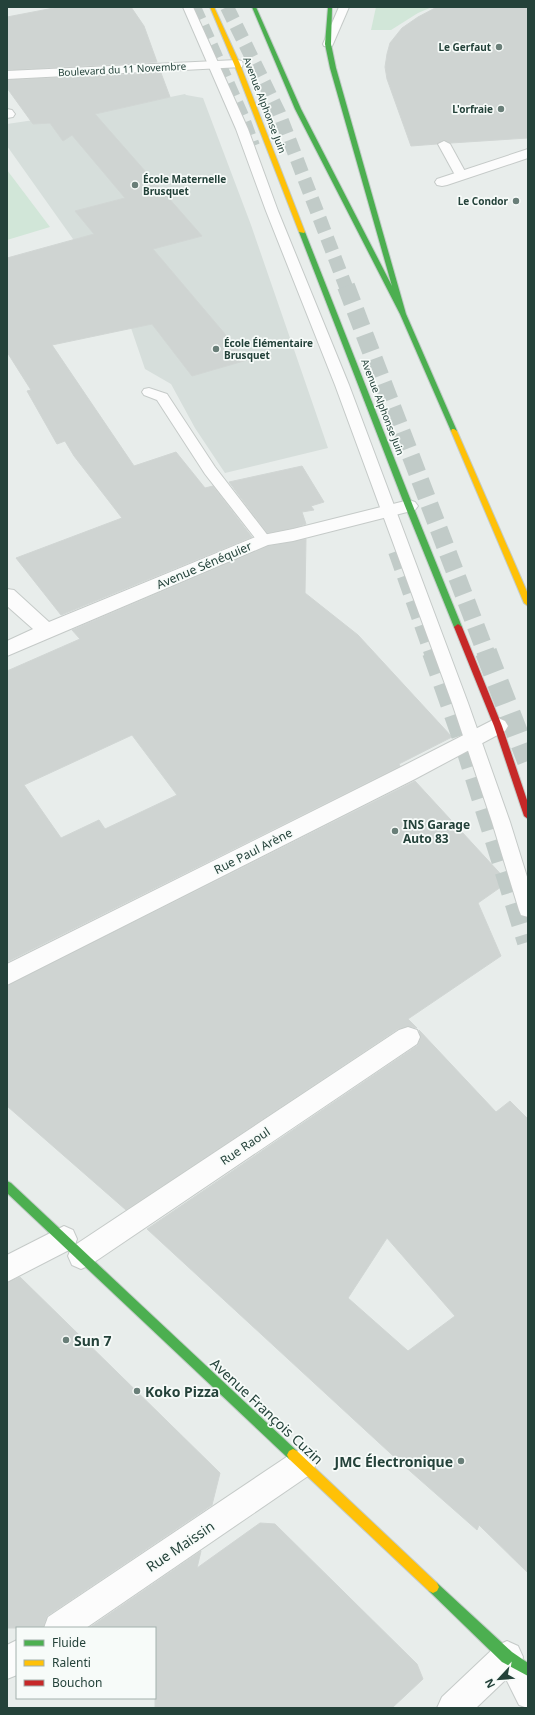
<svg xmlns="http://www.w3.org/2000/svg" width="535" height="1715" viewBox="0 0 535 1715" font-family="'Noto Sans',sans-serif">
  <rect width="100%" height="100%" fill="#e8edeb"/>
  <path fill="#d6dedb" d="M 185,94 L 186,95 L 203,98 L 251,225 L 328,448 L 225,473 L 195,428 L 171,384 L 145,369 L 131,328 L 119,301 L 73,239 L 7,146 L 7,124 L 122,107 Z"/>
  <g fill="#d1e6d8">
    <path d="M 376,7 L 432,7 L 418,13 L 391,30 L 371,30 Z"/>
    <path d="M 7,170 L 50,227 L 7,240 Z"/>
  </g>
  <g fill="#cfd4d2" stroke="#d1d6d4" fill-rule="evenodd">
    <path d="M 59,7 L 131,7 L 144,26 L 157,62 L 7,70 L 7,17 Z"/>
    <path d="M 437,7 L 528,7 L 528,138 L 451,143 L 443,140 L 437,144 L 411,146 L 387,79 L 385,67 L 387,54 L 390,43 L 402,28 L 418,17 Z"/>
    <path d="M 161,73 L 170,97 L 95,114 L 202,236 L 153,249 L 247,360 L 192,376 L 152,324 L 52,345 L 134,466 L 176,452 L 205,488 L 213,486 L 252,537 L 61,615 L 16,558 L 122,518 L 74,456 L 65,441 L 57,444 L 27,391 L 31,390 L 7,352 L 7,258 L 94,234 L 75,211 L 125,198 L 72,135 L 63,141 L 50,123 L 33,124 L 7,88 L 7,80 Z"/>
    <path d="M 302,466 L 324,502 L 311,506 L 314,510 L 302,512 L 306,524 L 293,528 L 267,533 L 229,482 Z"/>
    <path d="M 306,539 L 305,593 L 358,635 L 452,737 L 399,764 L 400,766 L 7,962 L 7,671 L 80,639 L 72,630 L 268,546 ZM 132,735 L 177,795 L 105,829 L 99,820 L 61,838 L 24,785 Z"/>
    <path d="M 415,781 L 508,882 L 478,903 L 501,956 L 408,1019 L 417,1028 L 408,1026 L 398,1029 L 126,1210 L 7,1106 L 7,986 Z"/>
    <path d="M 419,1030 L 496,1112 L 510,1101 L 528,1119 L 528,1573 L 479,1525 L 477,1530 L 402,1464 L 147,1229 L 418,1045 L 421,1038 ZM 387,1238 L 455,1316 L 408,1351 L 348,1298 Z"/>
    <path d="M 20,1277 L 220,1473 L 212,1505 L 47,1616 L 43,1628 L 7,1628 L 7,1283 Z"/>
    <path d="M 260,1523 L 275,1524 L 417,1664 L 423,1679 L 392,1708 L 155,1708 L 155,1628 L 89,1628 L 201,1551 L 197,1568 Z"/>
  </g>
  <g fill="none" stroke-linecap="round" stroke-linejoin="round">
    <g stroke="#c1cbc8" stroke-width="14" stroke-dasharray="14 7" stroke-linecap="butt">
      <path d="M 194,7 L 242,116 L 253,146"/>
      <path d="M 227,7 L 279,113 L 346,287"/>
    </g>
    <g stroke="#c1cbc8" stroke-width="18" stroke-dasharray="18 8" stroke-linecap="butt">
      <path d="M 346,286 L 486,653"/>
      <path d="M 397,551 L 433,653"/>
    </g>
    <g stroke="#c1cbc8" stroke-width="22" stroke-dasharray="22 11" stroke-linecap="butt">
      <path d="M 433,652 L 466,746 L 528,942"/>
      <path d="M 486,652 L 528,761"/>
    </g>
    <defs>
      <g id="lane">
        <path d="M 183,7 L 193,7 L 248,129 L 278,211 L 349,385 L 468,703 L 510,822 L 528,880 L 528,917 L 521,915 L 519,910 L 492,822 L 452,703 L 335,385 L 266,211 L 236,129 Z"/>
        <path d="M 339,7 L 349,7 L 333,44 L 332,46 L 324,46 L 323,44 Z"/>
        <path d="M 444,141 L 450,144 L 467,175 L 465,177 L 457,177 L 455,175 L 438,144 Z"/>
        <path d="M 149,388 L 167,394 L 215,467 L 269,537 L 271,540 L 269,543 L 264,545 L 259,543 L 205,474 L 157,400 L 144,395 L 142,392 L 144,389 Z"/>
        <path d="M 510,1648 L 519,1652 L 528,1669 L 528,1708 L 519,1705 L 497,1661 L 501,1652 Z"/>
      </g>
      <g id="street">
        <path d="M 237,60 L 242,61 L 243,64 L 242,67 L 7,79 L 7,71 Z"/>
        <path d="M 7,109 L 12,110 L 15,114 L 13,117 L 7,118 Z"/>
        <path d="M 528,149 L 528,158 L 447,185 L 442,186 L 437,185 L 435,182 L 437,179 Z"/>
        <path d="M 409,500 L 415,502 L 418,506 L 415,510 L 293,541 L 268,545 L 7,656 L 7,641 L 33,629 L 7,606 L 7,589 L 14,590 L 49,622 L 258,536 L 293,529 Z"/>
        <path d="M 498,718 L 505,721 L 508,726 L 505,731 L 415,779 L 7,985 L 7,964 L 401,767 L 491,721 Z"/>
        <path d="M 408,1027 L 417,1030 L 420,1037 L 417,1044 L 90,1265 L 81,1269 L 72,1265 L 68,1256 L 71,1249 L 7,1282 L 7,1255 L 64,1226 L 73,1230 L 77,1239 L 75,1245 L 399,1030 Z"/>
        <path d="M 301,1449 L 311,1454 L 316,1464 L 311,1474 L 86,1628 L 44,1628 L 48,1617 L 291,1454 Z"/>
        <path d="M 17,1640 L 17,1675 L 7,1679 L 7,1645 Z"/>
        <path d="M 507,1641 L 518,1646 L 523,1657 L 518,1668 L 476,1708 L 437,1708 L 442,1697 L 496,1646 Z"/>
      </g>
      <g id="fast">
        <path d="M 252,7 L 256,7 L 301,109 L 392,286 L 330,68 L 325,44 L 328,7 L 332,7 L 331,44 L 336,68 L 406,314 L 457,431 L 456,433 L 454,433 L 451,431 L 400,314 L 295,109 Z"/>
        <path d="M 300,231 L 305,232 L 413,506 L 462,627 L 461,629 L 458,630 L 454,627 L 405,506 L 299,232 Z"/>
        <path d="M 7,1181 L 11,1183 L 297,1451 L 299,1455 L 297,1459 L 293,1461 L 289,1459 L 7,1193 Z"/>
        <path d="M 433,1581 L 437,1583 L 512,1652 L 528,1663 L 528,1676 L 502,1662 L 429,1591 L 427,1587 L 429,1583 Z"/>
      </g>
      <g id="slow">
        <path d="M 210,7 L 214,7 L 240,64 L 305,232 L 304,233 L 299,232 L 234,64 Z"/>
        <path d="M 452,429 L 454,429 L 457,431 L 528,594 L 528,606 L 524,603 L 451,431 Z"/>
        <path d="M 293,1449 L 297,1451 L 437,1583 L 439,1587 L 437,1591 L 433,1593 L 429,1591 L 289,1459 L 287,1455 L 289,1451 Z"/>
      </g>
      <path id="jam" d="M 458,624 L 462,627 L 502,726 L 528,803 L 528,819 L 524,816 L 494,726 L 454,627 Z"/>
    </defs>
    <use href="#lane" stroke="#c5cac8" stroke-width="2"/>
    <use href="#street" stroke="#c5cac8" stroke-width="2"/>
    <use href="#fast" stroke="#c3ccc9" stroke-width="2"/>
    <use href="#slow" stroke="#c3ccc9" stroke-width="2"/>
    <use href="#jam" stroke="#c3ccc9" stroke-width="2"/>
    <use href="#lane" fill="#fcfcfc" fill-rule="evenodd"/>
    <use href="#street" fill="#fcfcfc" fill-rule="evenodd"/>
    <use href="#fast" fill="#4caf50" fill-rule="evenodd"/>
    <use href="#slow" fill="#ffc107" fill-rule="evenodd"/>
    <use href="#jam" fill="#c62828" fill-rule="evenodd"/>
  </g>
  <g fill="#697e78" stroke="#f7fbf9" stroke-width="1.5">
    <circle cx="499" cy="47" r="4"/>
    <circle cx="501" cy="109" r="4"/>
    <circle cx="135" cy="185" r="4"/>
    <circle cx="516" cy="201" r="4"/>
    <circle cx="216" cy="349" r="4"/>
    <circle cx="395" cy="831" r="4"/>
    <circle cx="66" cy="1340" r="4"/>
    <circle cx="137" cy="1391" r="4"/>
    <circle cx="461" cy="1461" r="4"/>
  </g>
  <g text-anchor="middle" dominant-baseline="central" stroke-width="3.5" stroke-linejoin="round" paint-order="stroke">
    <g font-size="10" font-weight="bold" fill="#24423a" stroke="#f7fbf9" text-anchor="end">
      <text x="491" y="47">Le Gerfaut</text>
      <text x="493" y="109">L'orfraie</text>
      <text x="143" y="179" text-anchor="start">École Maternelle<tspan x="143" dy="12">Brusquet</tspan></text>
      <text x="508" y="201">Le Condor</text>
      <text x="224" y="343" text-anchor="start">École Élémentaire<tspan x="224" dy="12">Brusquet</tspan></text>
    </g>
    <g font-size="10" fill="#24423a" stroke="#f7fbf9">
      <text transform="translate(122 69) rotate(-3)">Boulevard du 11 Novembre</text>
      <text transform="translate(265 105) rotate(69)">Avenue Alphonse Juin</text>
      <text transform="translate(383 407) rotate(69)">Avenue Alphonse Juin</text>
    </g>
    <g font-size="12" fill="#24423a" stroke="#f7fbf9">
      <text transform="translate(204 565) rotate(-23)">Avenue Sénéquier</text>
      <text transform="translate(253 851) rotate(-27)">Rue Paul Arène</text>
      <text transform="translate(245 1146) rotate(-34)">Rue Raoul</text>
    </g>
    <g font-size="12" font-weight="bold" fill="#24423a" stroke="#f7fbf9" text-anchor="start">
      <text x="403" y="824">INS Garage<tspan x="403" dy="14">Auto 83</tspan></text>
    </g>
    <g font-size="14" font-weight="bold" fill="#24423a" stroke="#f7fbf9" text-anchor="start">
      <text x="74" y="1340">Sun 7</text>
      <text x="145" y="1391">Koko Pizza</text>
      <text x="453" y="1461" text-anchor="end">JMC Électronique</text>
    </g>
    <g font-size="14" fill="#24423a" stroke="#f7fbf9">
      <text transform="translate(267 1411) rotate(43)">Avenue François Cuzin</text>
      <text transform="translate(180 1546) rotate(-34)">Rue Maissin</text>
    </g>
  </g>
  <rect width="535" height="1715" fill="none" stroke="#24423a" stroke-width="16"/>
  <rect x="16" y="1627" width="140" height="72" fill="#f7fbf9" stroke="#a3b1ad"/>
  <rect x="24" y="1640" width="20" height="6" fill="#4caf50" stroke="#a3b1ad"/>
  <text x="52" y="1647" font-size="12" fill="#24423a">Fluide</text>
  <rect x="24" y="1660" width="20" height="6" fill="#ffc107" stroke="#a3b1ad"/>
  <text x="52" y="1667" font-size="12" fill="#24423a">Ralenti</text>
  <rect x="24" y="1680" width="20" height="6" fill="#c62828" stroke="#a3b1ad"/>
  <text x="52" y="1687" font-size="12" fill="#24423a">Bouchon</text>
  <g transform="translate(499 1679) rotate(244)" stroke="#f7fbf9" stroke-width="3" paint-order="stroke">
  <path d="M0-3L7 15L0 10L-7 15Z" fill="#24423a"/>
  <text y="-6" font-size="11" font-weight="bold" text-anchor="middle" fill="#24423a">N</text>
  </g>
</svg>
